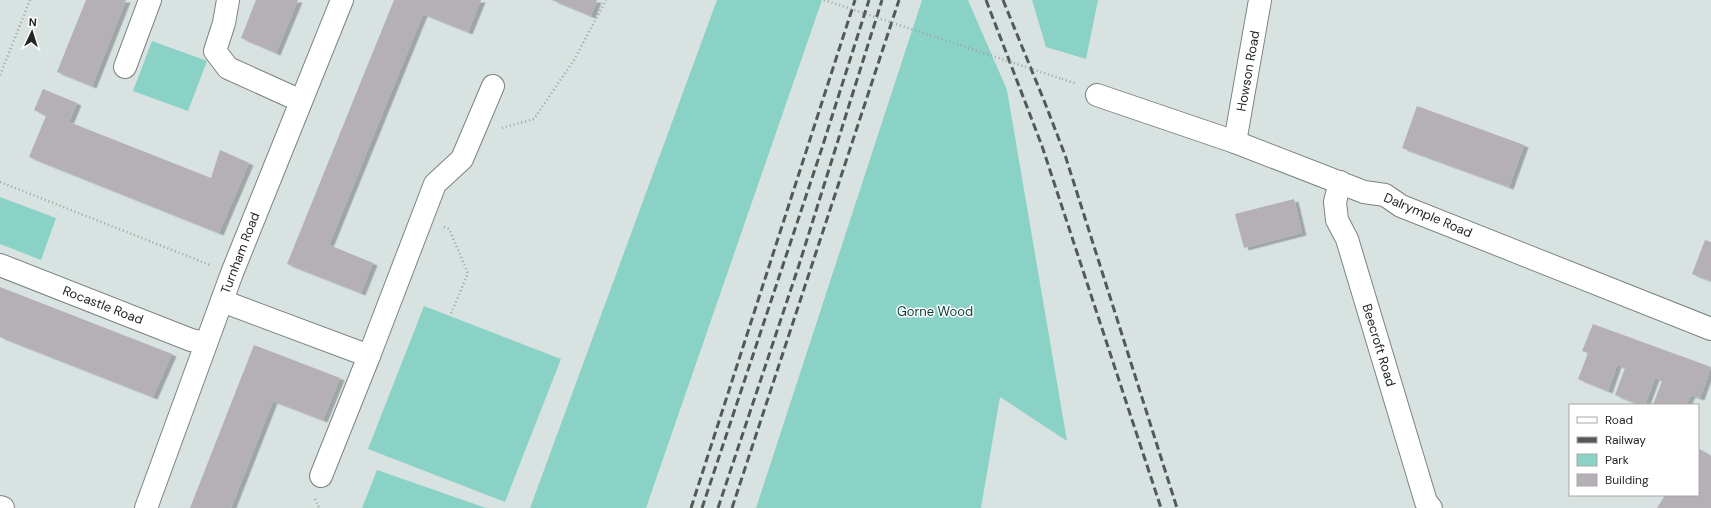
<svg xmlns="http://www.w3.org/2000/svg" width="1711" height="508" viewBox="0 0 1711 508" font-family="'DM Sans',sans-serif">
  <defs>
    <filter id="shadow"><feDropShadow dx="4.5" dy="2.5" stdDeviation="0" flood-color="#0004"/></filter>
  </defs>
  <rect width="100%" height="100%" fill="#d8e3e1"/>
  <g fill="#8bd2c6">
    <path d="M 717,0 L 822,0 L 646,508 L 530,508 Z"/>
    <path d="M 922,0 L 968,0 L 1007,90 L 1067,441 L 1000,397 L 981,508 L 756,508 Z"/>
    <path d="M 1032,0 L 1098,0 L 1086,59 L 1046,47 Z"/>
    <path d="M 152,41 L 207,61 L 188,111 L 133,91 Z"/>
    <path d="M 0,197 L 56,218 L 41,260 L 0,244 Z"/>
    <path d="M 424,306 L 561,359 L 505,502 L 368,449 Z"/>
    <path d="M 377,470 L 486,508 L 362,508 Z"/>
  </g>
  <g fill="#b5afb6" filter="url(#shadow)">
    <path d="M 86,0 L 126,0 L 92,86 L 57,72 Z"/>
    <path d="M 256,0 L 298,0 L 276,53 L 241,38 Z"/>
    <path d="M 394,0 L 481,0 L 468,32 L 423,14 L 329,245 L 373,263 L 361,293 L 287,264 Z"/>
    <path d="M 552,0 L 597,0 L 591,16 Z"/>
    <path d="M 43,89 L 77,103 L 69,122 L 211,178 L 220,150 L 249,163 L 219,233 L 29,157 L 46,116 L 34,110 Z"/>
    <path d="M 1417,106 L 1524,145 L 1509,187 L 1402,148 Z"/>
    <path d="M 1294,199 L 1302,233 L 1244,248 L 1235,214 Z"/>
    <path d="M 1705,240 L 1711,242 L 1711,281 L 1692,274 Z"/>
    <path d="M 0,287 L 172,354 L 153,397 L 0,337 Z"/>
    <path d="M 1593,324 L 1711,367 L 1700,398 L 1691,395 L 1686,405 L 1653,405 L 1662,381 L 1655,378 L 1645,405 L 1640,405 L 1615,395 L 1625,368 L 1617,365 L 1608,391 L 1578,379 L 1588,353 L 1582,351 Z"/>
    <path d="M 254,345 L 340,378 L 323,420 L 273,401 L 231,508 L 190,508 Z"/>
    <path d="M 1698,448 L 1711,456 L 1711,508 L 1657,508 L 1665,495 L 1698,495 Z"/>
  </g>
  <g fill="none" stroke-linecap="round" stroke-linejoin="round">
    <defs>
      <g id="minor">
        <path d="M 228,0 L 224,23 L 215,51 L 228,68 L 301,101"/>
        <path d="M 125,67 L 150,0"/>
        <path d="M 1097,95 L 1235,142 L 1364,192 L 1385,195 L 1401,206 L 1711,329"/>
        <path d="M 1235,142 L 1260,0"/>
        <path d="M 1340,182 L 1335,202 L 1337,220 L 1347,239 L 1426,502 L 1431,508"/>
        <path d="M 0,265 L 191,340 L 206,343"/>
        <path d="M 222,301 L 369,356 L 435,184 L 462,159 L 493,86"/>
        <path d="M 321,476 L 369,356"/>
        <path d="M 0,507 L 3,508"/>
        <path d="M 146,508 L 232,273 L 342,0"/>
      </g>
    </defs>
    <use href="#minor" stroke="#7b8482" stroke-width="24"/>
    <g stroke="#9aa3a1" stroke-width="2.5" stroke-dasharray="1 3" stroke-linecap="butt">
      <path d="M 0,75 L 30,0"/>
      <path d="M 1062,79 L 1077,84"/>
      <path d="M 502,128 L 534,119 L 574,60 L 606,0"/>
      <path d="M 0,182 L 210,265"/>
      <path d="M 444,227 L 449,229 L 468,273 L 450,316"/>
      <path d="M 315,499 L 319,508"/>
    </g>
    <use href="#minor" stroke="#fff" stroke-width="22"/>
    <g stroke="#535958" stroke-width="3" stroke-dasharray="8 4" stroke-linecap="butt">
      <path d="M 986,0 L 1042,146 L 1161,508"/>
      <path d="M 1003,0 L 1045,103 L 1065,155 L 1177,508"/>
      <path d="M 691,508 L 855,0"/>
      <path d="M 702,508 L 821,151 L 869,0"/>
      <path d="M 718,508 L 799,265 L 882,0"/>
      <path d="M 732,508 L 899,0"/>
    </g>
    <path stroke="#9aa3a1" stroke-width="2.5" stroke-dasharray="1 3" stroke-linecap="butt" d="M 824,0 L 1062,79"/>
  </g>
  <g text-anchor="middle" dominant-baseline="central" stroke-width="3" stroke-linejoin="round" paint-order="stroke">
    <g font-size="13" fill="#222625" stroke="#fff">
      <text transform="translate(1248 71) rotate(-80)">Howson Road</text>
      <text transform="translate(1428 215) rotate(23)">Dalrymple Road</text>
      <text transform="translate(240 253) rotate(-69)">Turnham Road</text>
      <text transform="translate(103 305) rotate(21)">Rocastle Road</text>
      <text transform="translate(1379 345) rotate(73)">Beecroft Road</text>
    </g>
    <g font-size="13" fill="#063a34" stroke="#fff">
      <text x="935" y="311">Gorne Wood</text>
    </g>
  </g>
  <rect x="1569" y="404" width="130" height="92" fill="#ffffff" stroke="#a7a8a8"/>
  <rect x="1577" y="417" width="20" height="6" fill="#ffffff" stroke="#a7a8a8"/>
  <text x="1605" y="424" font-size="12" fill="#222625">Road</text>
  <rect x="1577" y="437" width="20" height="6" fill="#535958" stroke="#a7a8a8"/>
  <text x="1605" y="444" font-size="12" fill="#222625">Railway</text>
  <rect x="1577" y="454" width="20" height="12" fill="#8bd2c6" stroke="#a7a8a8"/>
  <text x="1605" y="464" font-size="12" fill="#222625">Park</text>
  <rect x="1577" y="474" width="20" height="12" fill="#b5afb6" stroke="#a7a8a8"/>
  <text x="1605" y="484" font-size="12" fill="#222625">Building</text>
  <g transform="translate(32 32) rotate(4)" stroke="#ffffff" stroke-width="3" paint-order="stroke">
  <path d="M0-3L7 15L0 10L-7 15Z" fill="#222625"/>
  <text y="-6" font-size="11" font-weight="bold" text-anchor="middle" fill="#222625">N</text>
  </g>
</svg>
